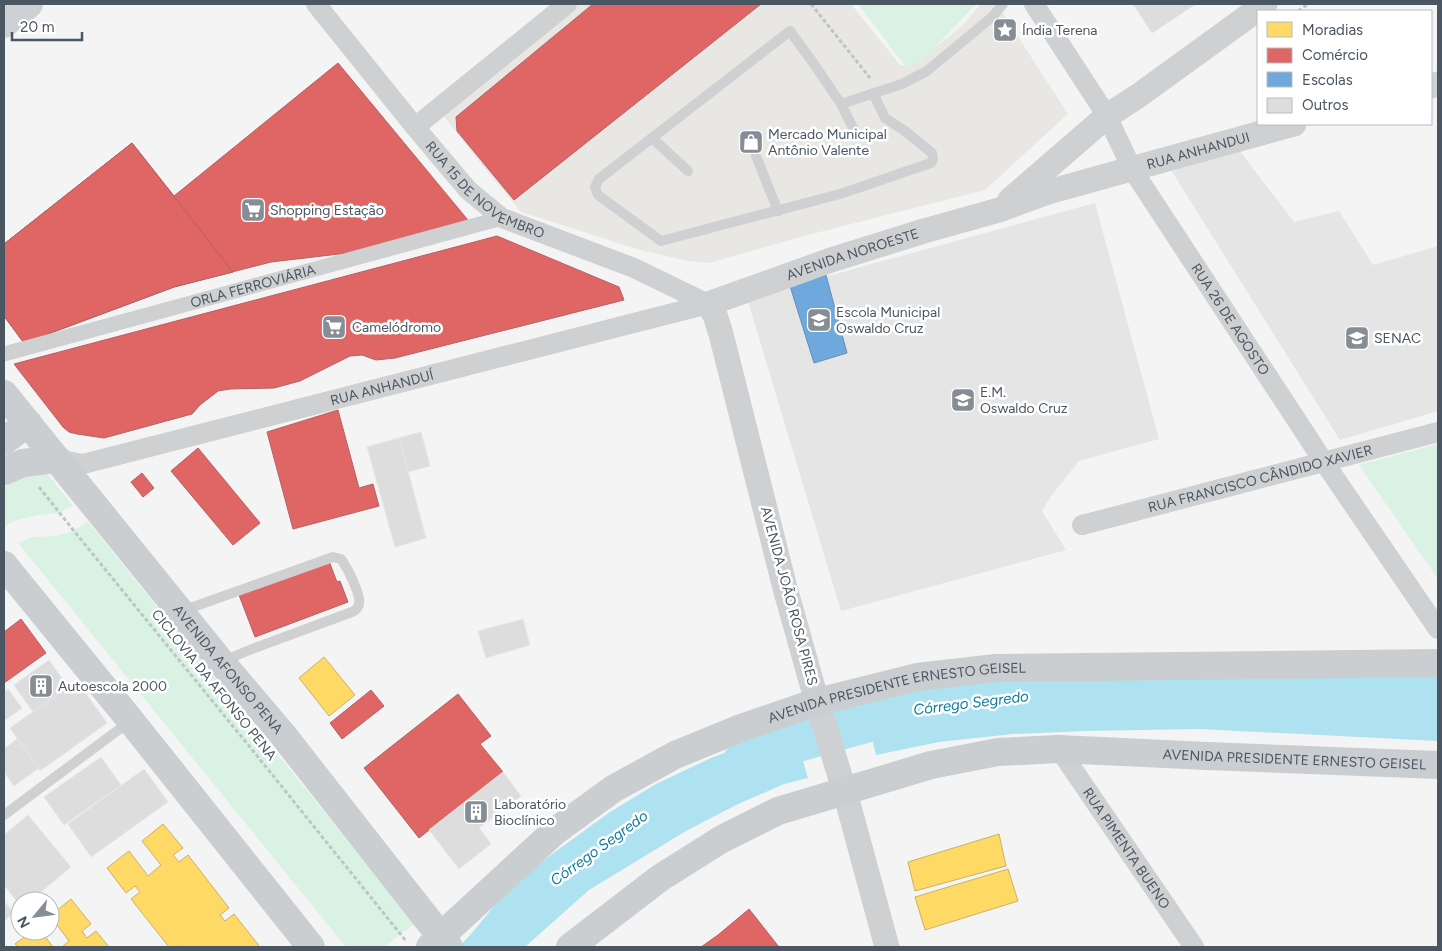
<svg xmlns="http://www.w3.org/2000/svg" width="1442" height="951" viewBox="0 0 1442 951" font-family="Figtree,sans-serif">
  <rect width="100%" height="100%" fill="#f4f4f4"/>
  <path fill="#e8e7e3" d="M 574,4 L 851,4 L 900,65 L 912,65 L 961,27 L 981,4 L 997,4 L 1068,114 L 985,190 L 812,234 L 709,263 L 688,261 L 640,250 L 521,212 L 485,169 L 439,110 Z"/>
  <g fill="#e6e5e6">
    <path d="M 1239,150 L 1294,222 L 1339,211 L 1373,265 L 1438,246 L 1438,411 L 1340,440 L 1171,170 Z"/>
    <path d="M 1095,203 L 1159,439 L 1079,461 L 1051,496 L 1042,511 L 1066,550 L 841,611 L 747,298 Z"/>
  </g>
  <g fill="#d9f2e3">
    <path d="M 858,4 L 976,4 L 922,61 L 906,67 Z"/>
    <path d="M 1438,444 L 1438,579 L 1359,465 Z"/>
    <path d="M 46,472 L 73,506 L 59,513 L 38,515 L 16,520 L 5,526 L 4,484 L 12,476 Z"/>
    <path d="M 88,522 L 415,923 L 384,947 L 346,947 L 18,543 L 32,537 L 56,536 L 73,531 Z"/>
  </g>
  <g fill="#aee2f0">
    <path d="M 1016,675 L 1438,675 L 1438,741 L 1199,729 L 1085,731 L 1013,734 L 939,742 L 876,755 L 864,705 L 912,688 Z"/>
    <path d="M 793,727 L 808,778 L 784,784 L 736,805 L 686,831 L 589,890 L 525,947 L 459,947 L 471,934 L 504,894 L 548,857 L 610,812 L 656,784 L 711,758 Z"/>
  </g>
  <g fill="#ffd966" stroke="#c9b264">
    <path d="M 324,657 L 355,695 L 329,716 L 299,678 Z"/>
    <path d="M 163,824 L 183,848 L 173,855 L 179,862 L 188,855 L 229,908 L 220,915 L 225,921 L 234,914 L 260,947 L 183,947 L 182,946 L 180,947 L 169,947 L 131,899 L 140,892 L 135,886 L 126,893 L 107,868 L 129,851 L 148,876 L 161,865 L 142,841 Z"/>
    <path d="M 999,834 L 1006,866 L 915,891 L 908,862 Z"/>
    <path d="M 1008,869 L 1018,901 L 925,930 L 915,897 Z"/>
    <path d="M 71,899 L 91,924 L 82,931 L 87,938 L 96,931 L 109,947 L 62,947 L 69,941 L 50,916 Z"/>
    <path d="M 32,931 L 41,931 L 53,947 L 18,947 L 15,944 Z"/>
  </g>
  <g fill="#e06666" stroke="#b36164">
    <path d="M 593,4 L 761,4 L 514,200 L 457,131 L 456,117 Z"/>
    <path d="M 338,63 L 472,225 L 365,251 L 271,262 L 174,287 L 24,343 L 4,316 L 4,244 L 132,143 L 174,196 Z"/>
    <path d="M 132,143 L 233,272 L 174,287 L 24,343 L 4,316 L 4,244 Z"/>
    <path d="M 497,236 L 619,287 L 624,300 L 395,358 L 376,360 L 362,355 L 350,356 L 300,381 L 274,388 L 230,389 L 218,391 L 200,405 L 192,414 L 104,438 L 77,434 L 69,432 L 63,427 L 14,364 Z"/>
    <path d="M 338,410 L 359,488 L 373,484 L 379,506 L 293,529 L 267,432 Z"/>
    <path d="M 198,448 L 260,523 L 233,545 L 171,471 Z"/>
    <path d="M 142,473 L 154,488 L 143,497 L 131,482 Z"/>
    <path d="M 329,561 L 337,582 L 340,581 L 348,602 L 255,637 L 239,595 Z"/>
    <path d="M 21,619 L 46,653 L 4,683 L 4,632 Z"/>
    <path d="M 371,690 L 384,706 L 342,739 L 330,723 Z"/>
    <path d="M 458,694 L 491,736 L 480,744 L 503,772 L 419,838 L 364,768 Z"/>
    <path d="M 749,909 L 779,947 L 701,947 L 718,935 Z"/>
  </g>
  <path fill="#6fa8dc" stroke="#648fb7" d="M 826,275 L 847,353 L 814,363 L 790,286 Z"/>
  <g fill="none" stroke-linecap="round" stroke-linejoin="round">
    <path stroke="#aee2f0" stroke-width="42" d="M 743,763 L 787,744 L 865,722"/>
  </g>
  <g fill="#ddddde" stroke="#e5e6e7">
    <path d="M 1133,4 L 1196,4 L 1152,33 Z"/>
    <path d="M 421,432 L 430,466 L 408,472 L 399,438 Z"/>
    <path d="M 399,438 L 426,538 L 395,547 L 367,447 Z"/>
    <path d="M 523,619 L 530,645 L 486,658 L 478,631 Z"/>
    <path d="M 49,660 L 68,687 L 33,712 L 14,685 Z"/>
    <path d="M 77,681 L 107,723 L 40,771 L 10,728 Z"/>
    <path d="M 8,689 L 22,708 L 4,721 L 4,692 Z"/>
    <path d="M 17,739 L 39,768 L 14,786 L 4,772 L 4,749 Z"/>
    <path d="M 101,757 L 121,785 L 64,825 L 44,797 Z"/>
    <path d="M 144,769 L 168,802 L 91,857 L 68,824 Z"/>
    <path d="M 503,772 L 521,796 L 479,828 L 491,844 L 459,869 L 429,830 Z"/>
    <path d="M 28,815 L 71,867 L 30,901 L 20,901 L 20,905 L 4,885 L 4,835 Z"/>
    <path d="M 4,901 L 14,913 L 4,921 Z"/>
  </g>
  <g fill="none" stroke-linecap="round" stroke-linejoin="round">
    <g stroke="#bcc7c4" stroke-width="3" stroke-dasharray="4 2.5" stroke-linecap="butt">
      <path d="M 811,4 L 870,78"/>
      <path d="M 1298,11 L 1308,4"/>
      <path d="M 39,487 L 74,531 L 258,757 L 406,941"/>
    </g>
    <g stroke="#ced0d2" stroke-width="10">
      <path d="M 841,104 L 902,84 L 927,71 L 992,17 L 1003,4"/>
      <path d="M 853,128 L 841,104 L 814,64 L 790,31 L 599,179 L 595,187 L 598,195 L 661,241 L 840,194 L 931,163 L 933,159 L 932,153 L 905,131 L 885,118 L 873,93"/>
      <path d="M 652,138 L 688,171"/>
      <path d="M 756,156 L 778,211"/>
      <path d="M 182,611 L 333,557 L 341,559 C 347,567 361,595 359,603 C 359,608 356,610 352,612 L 252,649 L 223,661"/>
      <path d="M 4,815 L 129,722"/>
    </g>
    <path stroke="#ced0d2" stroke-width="15" id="s1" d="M 4,354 L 502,218"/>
    <g stroke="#ced0d2" stroke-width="20">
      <path id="s2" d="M 316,4 L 415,127 L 468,190 L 502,218 L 634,268 L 708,304"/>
      <path id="s3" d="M 1034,4 L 1107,116 L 1132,169 L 1324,462 L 1438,629"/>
      <path d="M 415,127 L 567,4"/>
      <path id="s4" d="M 57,459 L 83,464 L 708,304"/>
      <path id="s5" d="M 1082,525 L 1438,432"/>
      <path id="s6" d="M 1059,749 L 1194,947"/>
    </g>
    <g stroke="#ced0d2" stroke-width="25">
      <path d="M 1431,86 L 1438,84"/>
      <path d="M 1010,200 L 1107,116 L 1138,96 L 1265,4"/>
      <path id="s7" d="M 887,947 L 845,792 L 817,702 L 785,588 L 721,334 L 715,315 L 708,304 L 831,260 L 924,231 L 999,210 L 1048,192 L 1294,124"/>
    </g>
    <path stroke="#ced0d4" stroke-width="28" d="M 4,24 L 29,4"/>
    <g stroke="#caced1" stroke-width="28">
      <path id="s8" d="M 4,394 L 221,662 L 283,735 L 449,947"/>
      <path d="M 4,441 L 28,423"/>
      <path d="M 4,471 L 23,463 L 57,459"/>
      <path d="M 4,565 L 131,721 L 311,947"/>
      <path id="s9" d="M 430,947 L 441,936 L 554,832 L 613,789 L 675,755 L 741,728 L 817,702 L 917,677 L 996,668 L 1438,663"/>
      <path id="s10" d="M 570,947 L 660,878 L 722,839 L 778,811 L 931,765 L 998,752 L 1059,749 L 1207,756 L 1438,765"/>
    </g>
  </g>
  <defs>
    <symbol id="sight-square" viewBox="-11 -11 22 22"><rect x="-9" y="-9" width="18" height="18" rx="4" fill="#868d94" stroke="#fff"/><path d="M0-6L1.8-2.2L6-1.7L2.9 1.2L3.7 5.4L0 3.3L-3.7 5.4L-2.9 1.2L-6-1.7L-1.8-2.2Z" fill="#fff"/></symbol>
    <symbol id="shop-square" viewBox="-11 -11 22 22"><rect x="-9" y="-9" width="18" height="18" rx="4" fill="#868d94" stroke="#fff"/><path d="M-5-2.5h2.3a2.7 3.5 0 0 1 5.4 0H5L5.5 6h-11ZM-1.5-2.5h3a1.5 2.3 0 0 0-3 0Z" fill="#fff"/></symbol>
    <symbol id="supermarket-square" viewBox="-11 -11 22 22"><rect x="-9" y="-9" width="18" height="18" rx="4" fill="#868d94" stroke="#fff"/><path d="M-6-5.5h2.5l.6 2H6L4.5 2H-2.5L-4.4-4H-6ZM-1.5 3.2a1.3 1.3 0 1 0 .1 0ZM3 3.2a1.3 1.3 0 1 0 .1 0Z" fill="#fff"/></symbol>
    <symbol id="school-square" viewBox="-11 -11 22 22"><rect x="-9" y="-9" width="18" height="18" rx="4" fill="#868d94" stroke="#fff"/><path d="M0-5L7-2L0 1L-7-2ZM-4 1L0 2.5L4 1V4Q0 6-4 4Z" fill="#fff"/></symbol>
    <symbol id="university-square" viewBox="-11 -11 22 22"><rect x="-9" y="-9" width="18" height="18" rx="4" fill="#868d94" stroke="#fff"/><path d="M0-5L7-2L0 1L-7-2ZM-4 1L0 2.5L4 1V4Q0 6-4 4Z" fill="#fff"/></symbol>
    <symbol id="building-square" viewBox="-11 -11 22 22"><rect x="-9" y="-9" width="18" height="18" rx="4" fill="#868d94" stroke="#fff"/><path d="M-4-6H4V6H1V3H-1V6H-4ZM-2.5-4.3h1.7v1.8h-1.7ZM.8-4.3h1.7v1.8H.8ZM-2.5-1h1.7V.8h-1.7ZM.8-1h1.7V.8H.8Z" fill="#fff"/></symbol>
  </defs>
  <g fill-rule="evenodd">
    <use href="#sight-square" x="991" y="16" width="28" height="28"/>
    <use href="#shop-square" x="737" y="128" width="28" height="28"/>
    <use href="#supermarket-square" x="239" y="196" width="28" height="28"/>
    <use href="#school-square" x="805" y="306" width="28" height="28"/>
    <use href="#supermarket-square" x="320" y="313" width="28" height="28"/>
    <use href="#university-square" x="1343" y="324" width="28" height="28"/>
    <use href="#school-square" x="949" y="386" width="28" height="28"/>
    <use href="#building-square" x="27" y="672" width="28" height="28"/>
    <use href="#building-square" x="462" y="798" width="28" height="28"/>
  </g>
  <g text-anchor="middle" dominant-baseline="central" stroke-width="5" stroke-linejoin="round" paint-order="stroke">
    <g font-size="14" fill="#4a5661" stroke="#fff" text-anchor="start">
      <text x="1022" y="30">Índia Terena</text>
      <text x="768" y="134">Mercado Municipal<tspan x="768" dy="16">Antônio Valente</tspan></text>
      <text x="270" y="210">Shopping Estação</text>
      <text x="836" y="312">Escola Municipal<tspan x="836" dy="16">Oswaldo Cruz</tspan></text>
      <text x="352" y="327">Camelódromo</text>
      <text x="1374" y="338">SENAC</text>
      <text x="980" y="392">E.M.<tspan x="980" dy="16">Oswaldo Cruz</tspan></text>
      <text x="58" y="686">Autoescola 2000</text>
      <text x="494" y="804">Laboratório<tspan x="494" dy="16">Bioclínico</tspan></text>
    </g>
    <g font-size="14" fill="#4a5661" stroke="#fff">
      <text stroke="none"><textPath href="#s7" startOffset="1182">RUA ANHANDUI</textPath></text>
      <text stroke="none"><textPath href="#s2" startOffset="254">RUA 15 DE NOVEMBRO</textPath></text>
      <text stroke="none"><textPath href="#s7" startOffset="821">AVENIDA NOROESTE</textPath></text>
      <text stroke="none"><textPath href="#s1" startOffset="258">ORLA FERROVIÁRIA</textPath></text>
      <text stroke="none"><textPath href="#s3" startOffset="372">RUA 26 DE AGOSTO</textPath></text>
      <text stroke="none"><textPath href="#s4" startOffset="335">RUA ANHANDUÍ</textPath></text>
      <text stroke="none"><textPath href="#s5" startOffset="184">RUA FRANCISCO CÂNDIDO XAVIER</textPath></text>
      <text transform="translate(789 596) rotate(75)">AVENIDA JOÃO ROSA PIRES</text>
      <text stroke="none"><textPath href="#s8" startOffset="355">AVENIDA AFONSO PENA</textPath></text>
      <text transform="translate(214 685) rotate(51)">CICLOVIA DA AFONSO PENA</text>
      <text stroke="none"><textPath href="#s9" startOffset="545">AVENIDA PRESIDENTE ERNESTO GEISEL</textPath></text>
      <text stroke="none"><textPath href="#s10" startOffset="774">AVENIDA PRESIDENTE ERNESTO GEISEL</textPath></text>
      <text stroke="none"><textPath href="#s6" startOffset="120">RUA PIMENTA BUENO</textPath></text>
    </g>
    <g font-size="15" font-style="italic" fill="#0c7c9b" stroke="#fff">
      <text transform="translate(971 703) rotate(-7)">Córrego Segredo</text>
      <text transform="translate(599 848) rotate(-36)">Córrego Segredo</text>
    </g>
  </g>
  <rect width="1442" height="951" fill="none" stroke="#4a5661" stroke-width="10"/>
  <rect x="1257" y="10" width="175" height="115" fill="#ffffff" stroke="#b7bbc0"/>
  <rect x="1267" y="22" width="25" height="15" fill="#ffd966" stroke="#b7bbc0"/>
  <text x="1302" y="35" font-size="15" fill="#4a5661">Moradias</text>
  <rect x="1267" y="48" width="25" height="15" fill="#e06666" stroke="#b7bbc0"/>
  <text x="1302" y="60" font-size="15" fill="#4a5661">Comércio</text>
  <rect x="1267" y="72" width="25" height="15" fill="#6fa8dc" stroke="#b7bbc0"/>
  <text x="1302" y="85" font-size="15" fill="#4a5661">Escolas</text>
  <rect x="1267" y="98" width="25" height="15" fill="#ddddde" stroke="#b7bbc0"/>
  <text x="1302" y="110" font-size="15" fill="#4a5661">Outros</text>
  <g transform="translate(35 916) rotate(241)"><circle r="24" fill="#ffffff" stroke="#b7bbc0"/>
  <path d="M0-4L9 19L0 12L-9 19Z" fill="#868d94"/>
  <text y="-8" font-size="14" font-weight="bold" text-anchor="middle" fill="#4a5661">N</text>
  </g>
  <path d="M12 32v8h70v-8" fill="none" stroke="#4a5661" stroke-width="2.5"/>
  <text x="20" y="32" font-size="15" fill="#4a5661" stroke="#ffffff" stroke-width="4" paint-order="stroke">20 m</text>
</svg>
